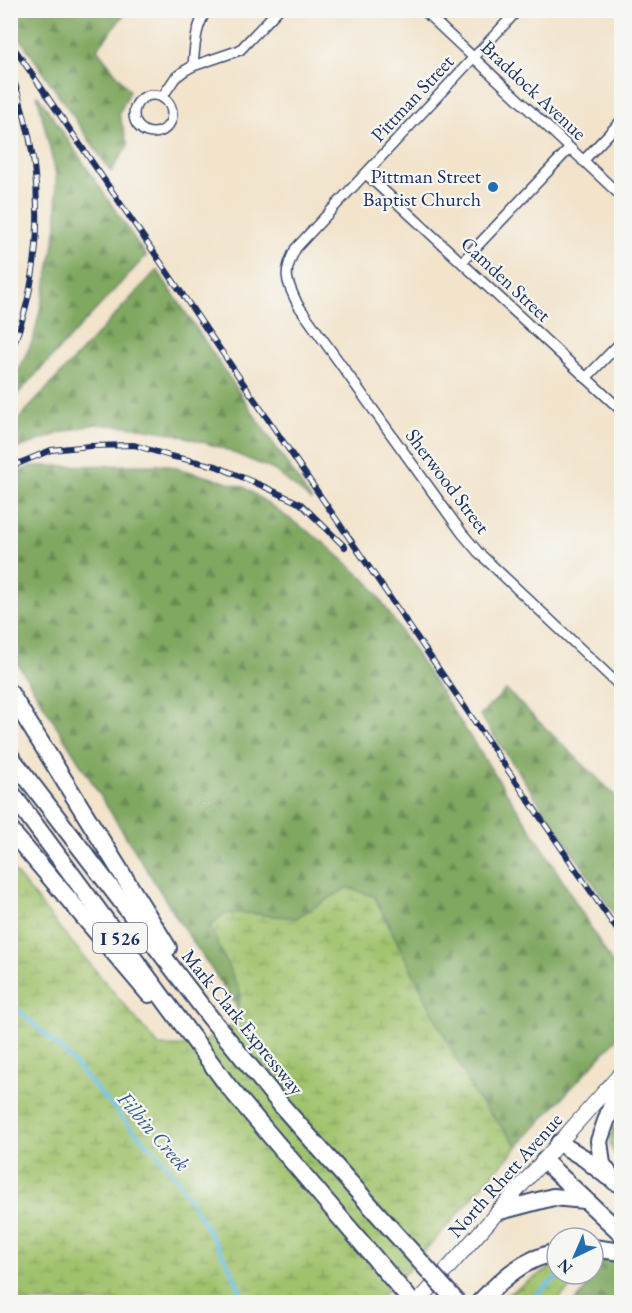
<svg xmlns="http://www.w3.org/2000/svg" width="632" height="1313" viewBox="0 0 632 1313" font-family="'EB Garamond',serif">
  <defs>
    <pattern id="forest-firs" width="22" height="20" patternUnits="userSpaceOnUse" patternTransform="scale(1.5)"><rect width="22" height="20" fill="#80a860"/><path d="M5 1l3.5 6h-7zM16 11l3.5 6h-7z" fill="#688952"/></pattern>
    <pattern id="wetland-marsh" width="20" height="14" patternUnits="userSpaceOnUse" patternTransform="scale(1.5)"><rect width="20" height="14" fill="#a0c26c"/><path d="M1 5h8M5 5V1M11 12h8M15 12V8" fill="none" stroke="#829e5c"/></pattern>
  </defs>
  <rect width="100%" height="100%" fill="#f6f6f2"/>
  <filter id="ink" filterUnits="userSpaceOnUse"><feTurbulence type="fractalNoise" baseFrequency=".0167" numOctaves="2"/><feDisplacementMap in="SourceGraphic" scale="12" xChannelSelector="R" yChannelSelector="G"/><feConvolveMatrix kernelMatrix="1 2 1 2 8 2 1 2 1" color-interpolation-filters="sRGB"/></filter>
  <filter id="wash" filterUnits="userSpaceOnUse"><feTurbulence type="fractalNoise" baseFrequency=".008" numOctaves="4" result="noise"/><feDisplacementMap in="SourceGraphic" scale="24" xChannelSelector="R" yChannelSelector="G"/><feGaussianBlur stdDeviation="1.35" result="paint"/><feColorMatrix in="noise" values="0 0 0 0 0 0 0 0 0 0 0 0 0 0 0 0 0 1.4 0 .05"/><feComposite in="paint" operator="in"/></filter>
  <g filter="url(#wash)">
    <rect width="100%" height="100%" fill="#f2e3ca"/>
    <g fill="url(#forest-firs)" stroke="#4e6c5f" stroke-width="1.5">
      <path d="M 10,11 L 127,11 L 97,49 L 130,91 L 119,114 L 128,145 L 111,172 L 11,25 Z"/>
      <path d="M 37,94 L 146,256 L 11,401 L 11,394 L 19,370 L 34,337 L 50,266 L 57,226 L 56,175 Z"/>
      <path d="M 157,270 L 312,501 L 274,470 L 222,448 L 176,434 L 135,427 L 95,424 L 57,434 L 11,451 L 11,427 Z"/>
      <path d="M 166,465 L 244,487 L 323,542 L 370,584 L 543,848 L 621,978 L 621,1034 L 518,1146 L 475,1096 L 374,896 L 347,888 L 296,918 L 245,913 L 223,914 L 210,926 L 241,994 L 238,1008 L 180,923 L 11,653 L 11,476 L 30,466 Z"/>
      <path d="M 506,690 L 621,801 L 621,924 L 480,715 Z"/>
      <path d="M 621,1115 L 621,1166 C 606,1142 606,1138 621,1115 Z"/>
      <path d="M 613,1258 L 621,1267 L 621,1302 L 574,1302 L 583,1293 L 601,1261 Z"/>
    </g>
    <g fill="url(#wetland-marsh)" stroke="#5e7865" stroke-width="1.5">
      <path d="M 10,866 L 58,926 L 159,1046 C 194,1048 205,1043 234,1024 L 241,994 L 210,927 L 223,914 L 245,913 L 296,918 L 347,888 L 374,896 L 475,1096 L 518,1146 L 408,1270 L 376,1302 L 11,1302 Z"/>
      <path d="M 557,1263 L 557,1274 L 581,1274 L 574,1285 L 554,1302 L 496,1302 Z"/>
    </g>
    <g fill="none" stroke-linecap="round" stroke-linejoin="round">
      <g stroke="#6bbfe7" stroke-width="4">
        <path d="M 10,1002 L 65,1053 L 132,1129 L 154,1150 L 179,1182 L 231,1269 L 245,1302"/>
        <path d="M 527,1302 L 561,1274"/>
      </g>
    </g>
  </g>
  <g filter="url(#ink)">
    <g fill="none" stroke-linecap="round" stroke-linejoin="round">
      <defs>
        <g id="minor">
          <path d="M 423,10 L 622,197"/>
          <path d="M 518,10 L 296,248 C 282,274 286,280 298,305 L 462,533 L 478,552 L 622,688"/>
          <path d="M 193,66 C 195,46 195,27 207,10"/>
          <circle cx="153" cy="114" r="19"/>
          <path d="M 163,96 L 175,78 L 184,71 L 193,66 L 240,50 L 278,10"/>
          <path d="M 583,161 L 622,120"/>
          <path d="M 366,174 L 622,411"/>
          <path d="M 462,262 L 570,148"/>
          <path d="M 586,378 L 622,341"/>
        </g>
        <path id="secondary" d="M 418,1302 L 621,1073"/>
        <g id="motorway">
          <path d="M 10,693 L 168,948"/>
          <path d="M 10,756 L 209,1016 L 282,1106 L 392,1230"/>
          <path d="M 10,791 L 228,1086 L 412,1302"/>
          <path d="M 10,830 L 149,994"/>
          <path d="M 559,1143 L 584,1158 L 608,1177"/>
          <path d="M 544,1161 L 622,1234"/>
          <path d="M 615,1182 L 602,1164 L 599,1141 L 622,1076"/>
          <path d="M 500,1211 L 553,1197 L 585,1200"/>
          <path d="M 593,1248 L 622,1252"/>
          <path d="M 480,1302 C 503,1278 523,1259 557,1252"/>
        </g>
      </defs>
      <use href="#minor" stroke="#3b4a6e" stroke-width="12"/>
      <use href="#secondary" stroke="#3b4a6e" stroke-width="16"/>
      <use href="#motorway" stroke="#3b4a6e" stroke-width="20"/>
      <use href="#minor" stroke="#fff" stroke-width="9"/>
      <use href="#secondary" stroke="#fff" stroke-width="14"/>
      <use href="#motorway" stroke="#fff" stroke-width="16"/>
      <defs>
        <g id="rail">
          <path d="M 10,42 L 622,937"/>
          <path d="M 10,71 C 16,84 19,97 23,111 C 45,190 42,278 10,354"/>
          <path d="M 10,467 L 51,450 L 90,446 L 134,445 L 170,456 L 216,466 L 265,487 L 301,504 L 345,547"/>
        </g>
      </defs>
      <use href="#rail" stroke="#1b2f5e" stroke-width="6"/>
      <use href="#rail" stroke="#f6f6f2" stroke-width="4" stroke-dasharray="11" stroke-linecap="butt"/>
      <defs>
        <path id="motorway-bridge" d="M 392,1230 L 457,1302"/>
      </defs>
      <use href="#motorway-bridge" stroke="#3b4a6e" stroke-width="20" stroke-linecap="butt"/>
      <use href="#motorway-bridge" stroke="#fff" stroke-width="16"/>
    </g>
  </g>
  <circle fill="#1f6fb2" stroke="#f6f6f2" stroke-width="2" cx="493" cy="187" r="6"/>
  <g text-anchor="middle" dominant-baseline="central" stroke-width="4.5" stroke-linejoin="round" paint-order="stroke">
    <rect fill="#f6f6f2" stroke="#5d6b8a" stroke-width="1.5" x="93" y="923" width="54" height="30" rx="4.5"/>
    <g font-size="18" font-weight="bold" fill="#1b2f5e">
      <text x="120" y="938">I 526</text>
    </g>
    <g font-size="20" fill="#1b2f5e" stroke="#f6f6f2">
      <text transform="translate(534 90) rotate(43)">Braddock Avenue</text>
      <text transform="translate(412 98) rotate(-47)">Pittman Street</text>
      <text transform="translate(506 279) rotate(43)">Camden Street</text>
      <text transform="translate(448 481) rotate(53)">Sherwood Street</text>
      <text transform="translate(243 1022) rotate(51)">Mark Clark Expressway</text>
      <text transform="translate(505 1175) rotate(-48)">North Rhett Avenue</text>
    </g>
    <g font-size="20" fill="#1b2f5e" stroke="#f6f6f2" text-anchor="end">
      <text x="481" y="176">Pittman Street<tspan x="481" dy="23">Baptist Church</tspan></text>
    </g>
    <g font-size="21" font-style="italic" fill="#335a87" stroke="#f6f6f2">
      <text transform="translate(154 1131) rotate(49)">Filbin Creek</text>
    </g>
  </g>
  <rect width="632" height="1313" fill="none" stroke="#f6f6f2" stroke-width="36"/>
  <g transform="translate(575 1256) rotate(224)"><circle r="28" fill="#f6f6f2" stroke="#9ea6b7" stroke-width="1.5"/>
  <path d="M0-4.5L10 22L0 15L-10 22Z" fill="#1f6fb2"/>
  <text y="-9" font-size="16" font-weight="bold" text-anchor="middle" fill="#1b2f5e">N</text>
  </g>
</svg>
